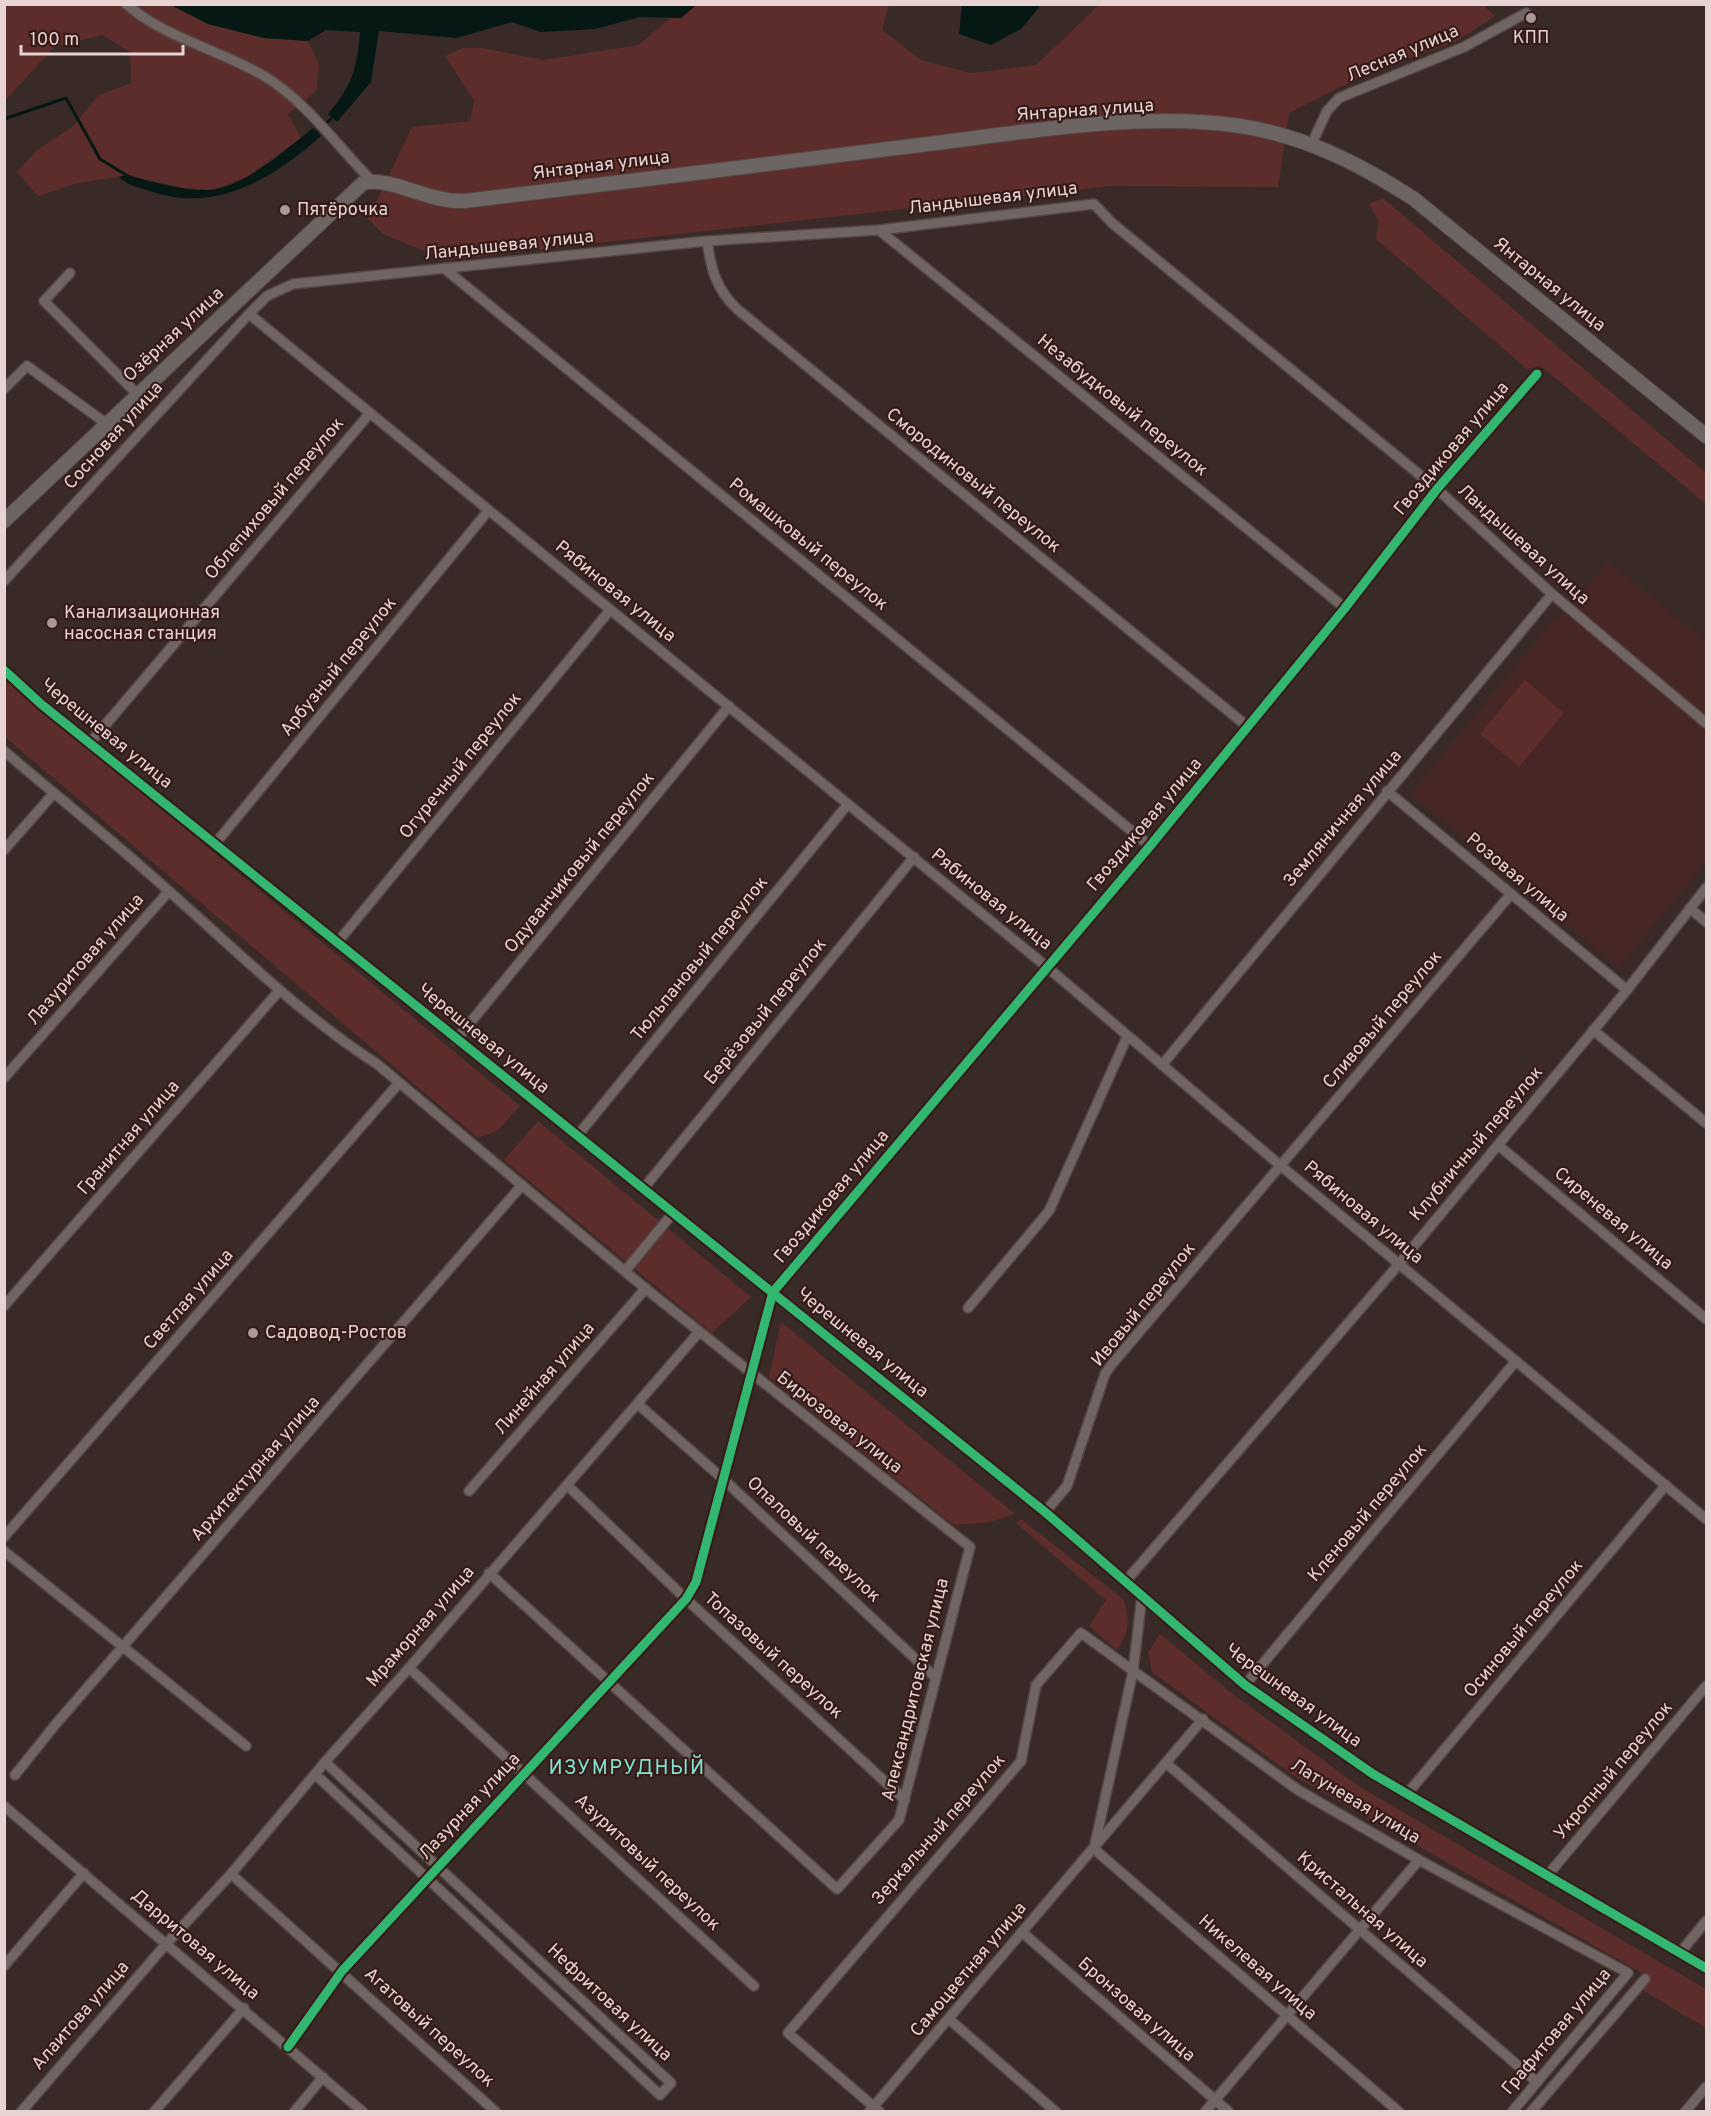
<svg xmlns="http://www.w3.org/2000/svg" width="1711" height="2116" viewBox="0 0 1711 2116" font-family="Overpass,sans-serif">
  <rect width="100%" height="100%" fill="#392a28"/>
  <path fill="#472725" d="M 1608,561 L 1706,641 L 1706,862 L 1619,968 L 1410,794 L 1555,618 L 1558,621 Z"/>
  <g fill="#5c2d2a">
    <path d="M 1482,4 L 1495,16 L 1455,42 L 1372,71 L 1289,113 L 1278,187 L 1110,186 L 446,260 L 383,234 L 368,219 L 412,127 L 470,121 L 474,101 L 445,56 L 463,48 L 482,48 L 543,60 L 639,45 L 670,18 L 681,18 L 696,5 L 889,5 L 882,30 L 921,60 L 971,73 L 1036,65 L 1099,5 Z"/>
    <path d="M 8,5 L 171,5 L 208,24 L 264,38 L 308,41 L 319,64 L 317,90 L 288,114 L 301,138 L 245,178 L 212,190 L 184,188 L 127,175 L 74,184 L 38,196 L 17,172 L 37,150 L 72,127 L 99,95 L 131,83 L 130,52 L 102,35 L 54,47 L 5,101 L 4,8 Z"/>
    <path d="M 1383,198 L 1706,473 L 1706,504 L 1541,366 L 1527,369 L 1376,239 L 1378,221 L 1369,204 Z"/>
    <path d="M 4,679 L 520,1106 L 498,1130 L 478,1138 L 5,737 Z"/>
    <path d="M 1525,680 L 1564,713 L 1519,767 L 1480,734 Z"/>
    <path d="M 538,1121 L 751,1297 L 712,1333 L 504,1160 Z"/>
    <path d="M 781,1322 L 1015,1514 L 990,1522 L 954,1525 L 769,1377 Z"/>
    <path d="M 1021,1519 L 1124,1600 C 1130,1620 1129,1632 1117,1650 L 1089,1626 L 1106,1600 L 1016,1523 Z"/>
    <path d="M 1160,1634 L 1234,1695 L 1360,1787 L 1706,1989 L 1706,2028 L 1642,1990 L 1642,1973 L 1293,1775 L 1152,1672 L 1148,1652 Z"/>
  </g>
  <g fill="#051813">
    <path d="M 171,5 L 696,5 L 681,18 L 640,17 L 595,29 L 541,32 L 512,22 L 457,38 L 379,31 L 371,82 L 337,122 L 328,114 C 352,86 357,69 360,32 L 326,30 L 308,41 L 264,38 L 208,24 Z"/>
    <path d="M 962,5 L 962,4 L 1041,5 L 1021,29 L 991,45 L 959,34 Z"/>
    <path d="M 313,128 L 321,136 C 274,178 217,213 153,192 C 141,188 128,186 119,177 L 127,175 C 153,182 182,191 209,190 C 243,188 287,149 313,128 Z"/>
  </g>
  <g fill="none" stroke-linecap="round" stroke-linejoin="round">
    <g stroke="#051813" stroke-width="3">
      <path d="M 4,119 L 66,98 L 100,159 L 131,178"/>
      <path d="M 315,134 L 334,116"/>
    </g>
    <defs>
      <g id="street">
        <path d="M 126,4 C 166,39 219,49 264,76 C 307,102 337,146 372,181"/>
        <path d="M 1312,143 L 1327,111 L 1339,98 L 1464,47 L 1526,13"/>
        <path d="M 879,230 L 1345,608"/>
        <path d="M 707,241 C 711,269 716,289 737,309 L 1248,727"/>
        <path d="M 445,269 L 1150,846"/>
        <path d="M 70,273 L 44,301 L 138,395"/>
        <path d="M 249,314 L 1047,967 L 1281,1166 L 1706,1519"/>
        <path d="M 4,389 L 27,366 L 107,424"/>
        <path d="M 4,581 L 249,314 L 267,296 L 293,284 L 707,241 L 879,230 L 1094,204 L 1112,223 L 1437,489 L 1552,594 L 1706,723"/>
        <path d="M 4,670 L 41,704 L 1045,1512 L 1245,1685 L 1373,1774 L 1706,1968"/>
        <path d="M 90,743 L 370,413"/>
        <path d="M 4,751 C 59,798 117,844 171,893 C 238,952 301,1015 377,1064 L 646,1289 L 970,1547 L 899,1820 L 837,1889 L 489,1573"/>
        <path d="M 1387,791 L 1627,990"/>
        <path d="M 215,844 L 488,511"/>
        <path d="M 4,850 L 54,793"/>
        <path d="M 1690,908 L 1706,922"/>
        <path d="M 337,943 L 610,610"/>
        <path d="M 1593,1030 L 1706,1123"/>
        <path d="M 456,1040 L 729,706"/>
        <path d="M 1162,1065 L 1552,594"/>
        <path d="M 4,1078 L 169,891"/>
        <path d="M 578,1135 L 848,804"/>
        <path d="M 1498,1145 L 1706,1319"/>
        <path d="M 643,1189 L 914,857"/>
        <path d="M 625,1271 L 673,1213"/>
        <path d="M 4,1306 L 279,991"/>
        <path d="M 968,1308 L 1049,1211 L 1127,1037"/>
        <path d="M 639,1405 L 722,1478 L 936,1678"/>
        <path d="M 568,1486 L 686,1599 L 905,1800"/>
        <path d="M 469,1491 L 646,1288"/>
        <path d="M 1045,1512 L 1067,1486 L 1105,1374 L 1112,1364 L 1511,894"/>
        <path d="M 4,1537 L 398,1084"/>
        <path d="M 4,1551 L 246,1746"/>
        <path d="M 1126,1581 L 1399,1264 L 1627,990 L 1706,888"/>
        <path d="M 1142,1596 L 1133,1671 L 1094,1849 L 1399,2112"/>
        <path d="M 409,1668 L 754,1986"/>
        <path d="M 1245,1685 L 1516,1361"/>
        <path d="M 1166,1763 L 1537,2082"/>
        <path d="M 315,1774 L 660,2095 L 671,2083 L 325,1762"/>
        <path d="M 15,1775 L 55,1725 L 522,1185"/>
        <path d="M 1407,1794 L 1666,1485"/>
        <path d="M 4,1806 L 363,2112"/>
        <path d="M 231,1874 L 496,2112"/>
        <path d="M 1547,1876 L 1706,1686"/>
        <path d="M 1023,1933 L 1229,2112"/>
        <path d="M 1680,1953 L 1706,1921"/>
        <path d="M 4,1966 L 84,1873"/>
        <path d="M 950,2020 L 1056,2112"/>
        <path d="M 288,2047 L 342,1971 L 686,1599 L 696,1582 L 773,1292 L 1150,846 L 1345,608 L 1437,489 L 1537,374"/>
        <path d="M 21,2112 L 167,1943 L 231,1874 L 325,1762 L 409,1668 L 699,1332"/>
        <path d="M 154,2112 L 244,2008"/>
        <path d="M 294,2112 L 323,2077"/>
        <path d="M 869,2112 L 1203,1719"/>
        <path d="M 880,2112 L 788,2033 L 1021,1761 L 1036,1685 L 1081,1633 L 1298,1790 L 1419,1860 L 1628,1973 L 1512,2112"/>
        <path d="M 1205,2112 L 1419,1860"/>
        <path d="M 1531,2112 L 1645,1979"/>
        <path d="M 1685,2112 L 1706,2087"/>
      </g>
      <path id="secondary" d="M 4,521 L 363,183 C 391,176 429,203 465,201 C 617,183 768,164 920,145 C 1020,133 1140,111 1240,126 C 1305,136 1360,164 1414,199 L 1706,436"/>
    </defs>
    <use href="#street" stroke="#544644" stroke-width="12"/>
    <use href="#secondary" stroke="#544644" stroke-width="16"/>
    <use href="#street" stroke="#716564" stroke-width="9"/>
    <use href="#secondary" stroke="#6d6563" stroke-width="14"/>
    <defs>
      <g id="cycleway">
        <path d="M 4,670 L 41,704 L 1045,1512 L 1245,1685 L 1373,1774 L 1706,1968"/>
        <path d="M 288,2047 L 342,1971 L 686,1599 L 696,1582 L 773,1292 L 1150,846 L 1345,608 L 1437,489 L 1537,374"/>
      </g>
    </defs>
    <use href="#cycleway" stroke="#351a18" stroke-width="13"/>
    <use href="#cycleway" stroke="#33b770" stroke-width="9"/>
  </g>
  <g fill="#aa9896" stroke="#351a18" stroke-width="2">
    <circle cx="1531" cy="18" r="6"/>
    <circle cx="285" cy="210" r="6"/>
    <circle cx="52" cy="623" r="6"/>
    <circle cx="253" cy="1333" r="6"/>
  </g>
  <g text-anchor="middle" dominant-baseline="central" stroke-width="4.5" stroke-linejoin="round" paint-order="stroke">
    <g font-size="18" fill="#e7d4d2" stroke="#351a18" text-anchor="start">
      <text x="1531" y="38" text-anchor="middle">КПП</text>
      <text x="297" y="210">Пятёрочка</text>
      <text x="64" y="613">Канализационная<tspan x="64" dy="21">насосная станция</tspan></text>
      <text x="265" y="1333">Садовод-Ростов</text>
    </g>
    <g font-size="18" fill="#e7d4d2" stroke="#351a18">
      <text transform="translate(1403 54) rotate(-23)">Лесная улица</text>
      <text transform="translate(1085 111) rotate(-4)">Янтарная улица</text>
      <text transform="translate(601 166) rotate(-7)">Янтарная улица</text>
      <text transform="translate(993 199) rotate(-7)">Ландышевая улица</text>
      <text transform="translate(509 246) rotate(-6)">Ландышевая улица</text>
      <text transform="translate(1549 285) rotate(39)">Янтарная улица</text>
      <text transform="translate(174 335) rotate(-43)">Озёрная улица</text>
      <text transform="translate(1122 406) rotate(39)">Незабудковый переулок</text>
      <text transform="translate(114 436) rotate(-48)">Сосновая улица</text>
      <text transform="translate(1452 449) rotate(-50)">Гвоздиковая улица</text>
      <text transform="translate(973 481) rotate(39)">Смородиновый переулок</text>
      <text transform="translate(275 499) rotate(-50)">Облепиховый переулок</text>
      <text transform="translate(808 545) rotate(39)">Ромашковый переулок</text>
      <text transform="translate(1523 545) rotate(42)">Ландышевая улица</text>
      <text transform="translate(615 592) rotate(39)">Рябиновая улица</text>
      <text transform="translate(339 667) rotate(-51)">Арбузный переулок</text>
      <text transform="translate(106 734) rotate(39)">Черешневая улица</text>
      <text transform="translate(461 766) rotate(-51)">Огуречный переулок</text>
      <text transform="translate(1343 819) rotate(-50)">Земляничная улица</text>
      <text transform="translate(1145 825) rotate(-50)">Гвоздиковая улица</text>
      <text transform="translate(580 863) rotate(-51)">Одуванчиковый переулок</text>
      <text transform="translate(1517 878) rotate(40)">Розовая улица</text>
      <text transform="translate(991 900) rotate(39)">Рябиновая улица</text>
      <text transform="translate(700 959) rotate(-51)">Тюльпановый переулок</text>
      <text transform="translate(86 960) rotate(-49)">Лазуритовая улица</text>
      <text transform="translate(766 1012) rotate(-51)">Берёзовый переулок</text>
      <text transform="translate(1383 1020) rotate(-50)">Сливовый переулок</text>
      <text transform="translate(483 1039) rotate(39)">Черешневая улица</text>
      <text transform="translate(129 1138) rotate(-49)">Гранитная улица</text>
      <text transform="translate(1477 1144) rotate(-50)">Клубничный переулок</text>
      <text transform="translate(832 1197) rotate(-50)">Гвоздиковая улица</text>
      <text transform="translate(1363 1213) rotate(40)">Рябиновая улица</text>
      <text transform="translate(1613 1219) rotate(40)">Сиреневая улица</text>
      <text transform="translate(189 1300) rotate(-49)">Светлая улица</text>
      <text transform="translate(1144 1305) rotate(-51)">Ивовый переулок</text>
      <text transform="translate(862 1343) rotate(39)">Черешневая улица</text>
      <text transform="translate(545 1379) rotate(-49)">Линейная улица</text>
      <text transform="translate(839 1423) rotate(38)">Бирюзовая улица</text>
      <text transform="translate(256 1469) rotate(-49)">Архитектурная улица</text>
      <text transform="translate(1368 1513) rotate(-50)">Кленовый переулок</text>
      <text transform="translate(813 1540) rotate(43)">Опаловый переулок</text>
      <text transform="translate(421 1627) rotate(-49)">Мраморная улица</text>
      <text transform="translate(1524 1629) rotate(-50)">Осиновый переулок</text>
      <text transform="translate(773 1656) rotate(42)">Топазовый переулок</text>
      <text transform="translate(916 1690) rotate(-76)">Александритовская улица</text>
      <text transform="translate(1293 1696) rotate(36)">Черешневая улица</text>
      <text transform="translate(1614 1771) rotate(-50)">Укропный переулок</text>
      <text transform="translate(1355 1802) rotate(31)">Латуневая улица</text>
      <text transform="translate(470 1807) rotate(-47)">Лазурная улица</text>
      <text transform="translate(939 1830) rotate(-49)">Зеркальный переулок</text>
      <text transform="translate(647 1863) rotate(43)">Азуритовый переулок</text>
      <text transform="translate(1362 1910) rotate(41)">Кристальная улица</text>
      <text transform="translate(195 1945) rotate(40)">Дарритовая улица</text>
      <text transform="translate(1257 1968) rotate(41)">Никелевая улица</text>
      <text transform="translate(969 1970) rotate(-50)">Самоцветная улица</text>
      <text transform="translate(609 2003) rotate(43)">Нефритовая улица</text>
      <text transform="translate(1136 2010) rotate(41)">Бронзовая улица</text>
      <text transform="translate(81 2016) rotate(-49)">Алаитова улица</text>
      <text transform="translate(429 2028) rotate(42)">Агатовый переулок</text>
      <text transform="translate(1557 2032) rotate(-50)">Графитовая улица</text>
    </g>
    <g font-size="20" letter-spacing="1.5" fill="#80e5d0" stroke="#351a18">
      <text x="627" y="1769">ИЗУМРУДНЫЙ</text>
    </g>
  </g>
  <rect width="1711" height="2116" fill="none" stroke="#e7d4d2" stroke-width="12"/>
  <path d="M21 45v9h162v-9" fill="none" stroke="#e7d4d2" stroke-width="3"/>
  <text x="30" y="45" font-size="18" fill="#e7d4d2" stroke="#351a18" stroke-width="4.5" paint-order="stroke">100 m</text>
</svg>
